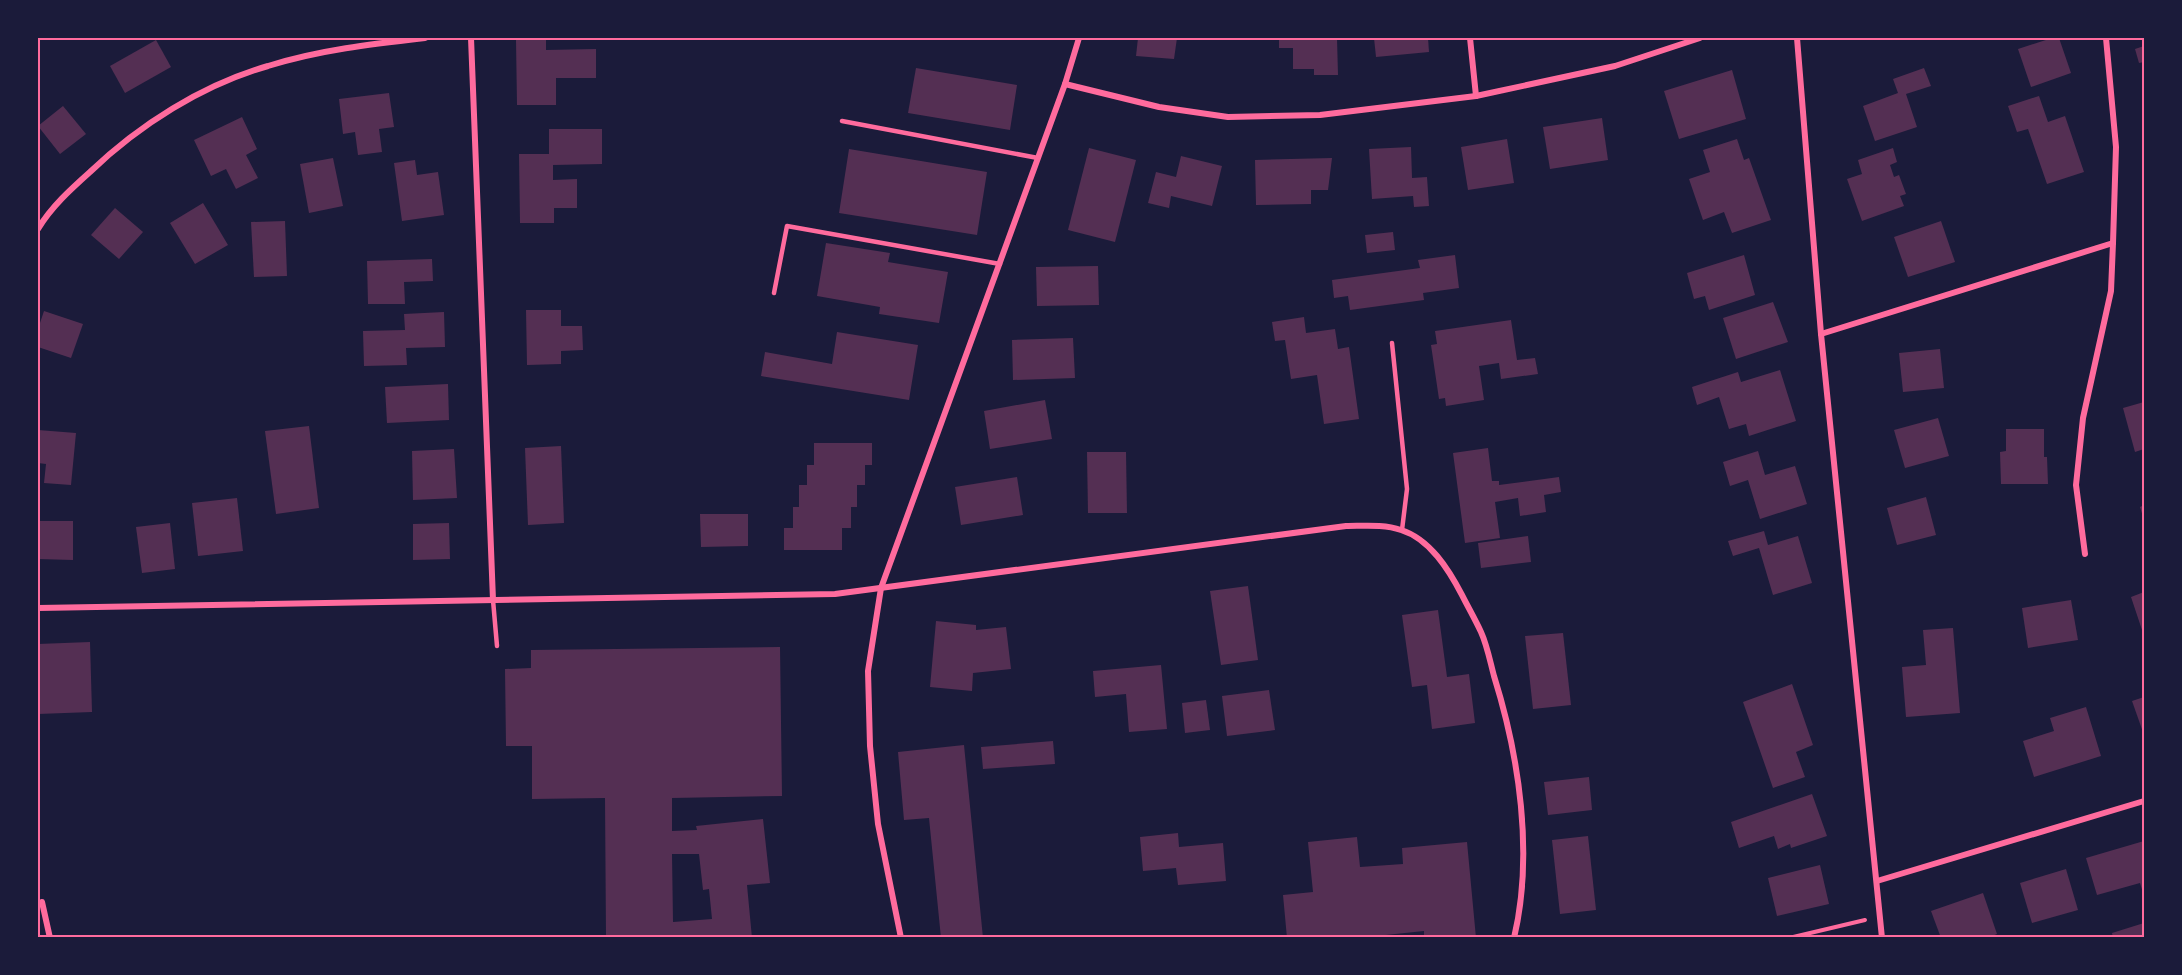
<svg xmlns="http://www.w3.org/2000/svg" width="2182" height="975" viewBox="0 0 2182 975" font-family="'Roboto Serif',serif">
  <rect width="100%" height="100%" fill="#1b1b3a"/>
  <g fill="#542f53" fill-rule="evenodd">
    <path d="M 1138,38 L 1177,38 L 1174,59 L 1136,56 Z"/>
    <path d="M 1279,38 L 1337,38 L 1338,75 L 1314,75 L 1314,69 L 1293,69 L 1293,48 L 1279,48 Z"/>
    <path d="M 1374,38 L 1428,38 L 1429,52 L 1376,57 Z"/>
    <path d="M 2052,38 L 2059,38 L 2071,73 L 2031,87 L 2018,49 Z"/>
    <path d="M 156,40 L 171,67 L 125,93 L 110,66 Z"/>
    <path d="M 516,40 L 546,40 L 546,50 L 596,49 L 596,78 L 556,78 L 556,105 L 517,105 Z"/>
    <path d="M 2144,46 L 2144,62 L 2139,63 L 2135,49 Z"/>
    <path d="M 916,68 L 1017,85 L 1010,130 L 908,113 Z"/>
    <path d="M 1924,68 L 1931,86 L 1906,94 L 1917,127 L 1875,141 L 1863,106 L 1898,93 L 1893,79 Z"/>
    <path d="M 1732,70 L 1746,119 L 1679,139 L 1664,91 Z"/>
    <path d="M 389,93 L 394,127 L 379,129 L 382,152 L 358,155 L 355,132 L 343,134 L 339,99 Z"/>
    <path d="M 2039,96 L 2048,122 L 2065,116 L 2084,172 L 2047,184 L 2028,129 L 2017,132 L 2008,106 Z"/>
    <path d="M 63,106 L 86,134 L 60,154 L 38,126 Z"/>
    <path d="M 242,117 L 257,149 L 246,155 L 258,178 L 236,189 L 226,169 L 211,176 L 194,140 Z"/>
    <path d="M 1602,118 L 1608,160 L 1550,169 L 1543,127 Z"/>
    <path d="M 549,129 L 602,129 L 602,164 L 553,165 L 553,180 L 577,179 L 577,208 L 554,208 L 554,223 L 520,223 L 519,154 L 549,154 Z"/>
    <path d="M 1507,139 L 1514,183 L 1468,190 L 1461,147 Z"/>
    <path d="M 1737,139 L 1744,160 L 1749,158 L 1771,220 L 1732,233 L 1724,212 L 1703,220 L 1689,179 L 1710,172 L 1703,150 Z"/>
    <path d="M 1411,147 L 1412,178 L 1427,177 L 1429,206 L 1414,207 L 1413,196 L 1372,199 L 1369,149 Z"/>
    <path d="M 1089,148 L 1136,160 L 1115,242 L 1068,230 Z"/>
    <path d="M 1893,148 L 1897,162 L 1890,165 L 1894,177 L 1899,175 L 1906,194 L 1900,196 L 1904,206 L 1862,221 L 1847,179 L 1862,174 L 1858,160 Z"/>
    <path d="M 849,149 L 987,172 L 977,235 L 839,213 Z"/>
    <path d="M 1181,156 L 1222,166 L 1212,206 L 1171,196 L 1169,208 L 1148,203 L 1156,172 L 1176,177 Z"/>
    <path d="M 333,158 L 343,206 L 309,213 L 300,164 Z"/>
    <path d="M 1332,158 L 1328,190 L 1311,190 L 1311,204 L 1256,205 L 1255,160 Z"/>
    <path d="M 415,160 L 417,175 L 438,172 L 444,215 L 402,221 L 394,163 Z"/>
    <path d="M 203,203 L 228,245 L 195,264 L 170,223 Z"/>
    <path d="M 115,208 L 143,232 L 119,259 L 91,235 Z"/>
    <path d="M 285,221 L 287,276 L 254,277 L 251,222 Z"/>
    <path d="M 1941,221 L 1955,262 L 1908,277 L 1894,237 Z"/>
    <path d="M 1393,232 L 1395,250 L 1367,253 L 1365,235 Z"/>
    <path d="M 826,243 L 890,253 L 888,262 L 948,272 L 939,323 L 879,314 L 880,307 L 817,296 Z"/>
    <path d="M 1455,255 L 1459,288 L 1423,293 L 1424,300 L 1350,310 L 1348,296 L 1334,298 L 1332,280 L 1420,268 L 1418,260 Z"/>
    <path d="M 1744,255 L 1755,295 L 1709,310 L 1705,296 L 1694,299 L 1687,273 Z"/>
    <path d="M 432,259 L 433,281 L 404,282 L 405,304 L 368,304 L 367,261 Z"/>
    <path d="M 1098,266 L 1099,305 L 1037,306 L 1036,267 Z"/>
    <path d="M 1773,302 L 1788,342 L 1736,359 L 1723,318 Z"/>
    <path d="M 526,310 L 561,310 L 561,326 L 582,326 L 583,350 L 561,351 L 561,364 L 527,365 Z"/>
    <path d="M 44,311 L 83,324 L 71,358 L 38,347 L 38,329 Z"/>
    <path d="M 444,312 L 445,347 L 406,348 L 407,365 L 364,366 L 363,331 L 405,330 L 404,314 Z"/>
    <path d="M 1304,317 L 1306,333 L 1335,329 L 1338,349 L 1349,347 L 1359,419 L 1324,424 L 1317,375 L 1291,379 L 1285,340 L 1275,341 L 1272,322 Z"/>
    <path d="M 1511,320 L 1517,360 L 1535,358 L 1538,374 L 1501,379 L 1499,363 L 1479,366 L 1484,400 L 1446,406 L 1445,398 L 1439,399 L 1431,345 L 1437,344 L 1435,331 Z"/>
    <path d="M 837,332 L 918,345 L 909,400 L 761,376 L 765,352 L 832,364 Z"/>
    <path d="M 1073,338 L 1075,378 L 1013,380 L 1012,340 Z"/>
    <path d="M 1940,349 L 1944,388 L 1903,392 L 1899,353 Z"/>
    <path d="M 1780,370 L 1796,421 L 1749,436 L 1746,424 L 1729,429 L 1719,397 L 1697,405 L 1692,387 L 1738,372 L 1741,382 Z"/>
    <path d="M 448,384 L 449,420 L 387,423 L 385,387 Z"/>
    <path d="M 1045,400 L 1052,439 L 990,449 L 984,411 Z"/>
    <path d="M 2144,402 L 2144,449 L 2135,452 L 2123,408 Z"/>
    <path d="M 1938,418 L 1949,456 L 1905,468 L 1894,430 Z"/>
    <path d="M 309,426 L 319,508 L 276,514 L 265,431 Z"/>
    <path d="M 2006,429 L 2044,429 L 2044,457 L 2047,457 L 2048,484 L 2001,484 L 2000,452 L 2006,451 Z"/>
    <path d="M 38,430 L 76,433 L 71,485 L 44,483 L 46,464 L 38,463 Z"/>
    <path d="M 814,443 L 872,443 L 872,465 L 865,465 L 865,485 L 857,485 L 857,507 L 851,507 L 851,528 L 842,528 L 842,550 L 784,550 L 784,528 L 793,528 L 793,507 L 799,507 L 799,485 L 807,485 L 807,465 L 814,465 Z"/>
    <path d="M 561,446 L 564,523 L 528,525 L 525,448 Z"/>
    <path d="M 1488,448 L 1492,481 L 1499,481 L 1499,485 L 1559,477 L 1561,492 L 1544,495 L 1546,512 L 1520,516 L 1518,498 L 1495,502 L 1500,538 L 1465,543 L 1453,453 Z"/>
    <path d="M 454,449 L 457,498 L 413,500 L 412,451 Z"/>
    <path d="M 1758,451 L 1765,475 L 1795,466 L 1807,504 L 1760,519 L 1748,480 L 1730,486 L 1723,462 Z"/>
    <path d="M 1087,452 L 1126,452 L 1127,513 L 1088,513 Z"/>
    <path d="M 1017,477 L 1023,515 L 961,525 L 955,487 Z"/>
    <path d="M 1926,497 L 1936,535 L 1897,545 L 1887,508 Z"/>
    <path d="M 237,498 L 243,551 L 198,556 L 192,503 Z"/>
    <path d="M 2144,505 L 2144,520 L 2140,507 Z"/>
    <path d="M 700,514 L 748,514 L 748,546 L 701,547 Z"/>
    <path d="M 38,521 L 73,521 L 73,560 L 38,559 Z"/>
    <path d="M 170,523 L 175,569 L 142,573 L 136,527 Z"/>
    <path d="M 449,523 L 450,559 L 413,560 L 413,524 Z"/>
    <path d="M 1764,531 L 1768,545 L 1798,536 L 1812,583 L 1773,595 L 1759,548 L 1733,556 L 1728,541 Z"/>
    <path d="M 1528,536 L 1531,562 L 1481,568 L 1478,543 Z"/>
    <path d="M 1248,586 L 1258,660 L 1221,665 L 1210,591 Z"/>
    <path d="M 2144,592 L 2144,636 L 2131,597 Z"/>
    <path d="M 2071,600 L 2078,640 L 2028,648 L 2022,608 Z"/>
    <path d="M 1438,610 L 1447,677 L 1469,674 L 1475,723 L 1432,729 L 1427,685 L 1412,687 L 1402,615 Z"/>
    <path d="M 936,621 L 976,625 L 976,630 L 1006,627 L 1011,669 L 973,673 L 972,691 L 930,687 Z"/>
    <path d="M 1953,628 L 1960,713 L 1906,717 L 1902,667 L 1926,665 L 1923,630 Z"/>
    <path d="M 1563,633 L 1571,705 L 1533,709 L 1525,636 Z"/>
    <path d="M 90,642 L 92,712 L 38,714 L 38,644 Z"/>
    <path d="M 780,647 L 782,796 L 672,798 L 672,831 L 697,830 L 696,826 L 763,819 L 770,883 L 747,885 L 752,938 L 606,938 L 605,798 L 532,799 L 532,746 L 506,746 L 505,669 L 531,668 L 531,650 ZM 672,854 L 699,854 L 703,890 L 709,889 L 712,919 L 673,922 Z"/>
    <path d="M 1161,665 L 1167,729 L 1129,732 L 1126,694 L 1095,697 L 1093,671 Z"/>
    <path d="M 1792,684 L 1813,745 L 1796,752 L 1805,777 L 1773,788 L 1743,702 Z"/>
    <path d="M 1269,690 L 1275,730 L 1227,736 L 1222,696 Z"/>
    <path d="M 2144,697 L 2144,735 L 2132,701 Z"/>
    <path d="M 1206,700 L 1210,730 L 1185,733 L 1182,703 Z"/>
    <path d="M 2086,707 L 2101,756 L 2034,777 L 2023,741 L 2054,731 L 2050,718 Z"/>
    <path d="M 1053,741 L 1055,764 L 983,769 L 981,747 Z"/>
    <path d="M 964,745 L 983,938 L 941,938 L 929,818 L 904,820 L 898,752 Z"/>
    <path d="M 1589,777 L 1592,810 L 1548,815 L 1544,782 Z"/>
    <path d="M 1812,794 L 1827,836 L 1791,848 L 1790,844 L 1778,849 L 1774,836 L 1739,848 L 1731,822 Z"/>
    <path d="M 1178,833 L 1179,847 L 1223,843 L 1226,881 L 1178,885 L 1176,868 L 1143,871 L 1140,837 Z"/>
    <path d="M 1588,836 L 1596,910 L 1560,914 L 1552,840 Z"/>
    <path d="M 1357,837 L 1360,867 L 1403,864 L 1402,848 L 1467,842 L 1476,938 L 1424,938 L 1424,931 L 1357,938 L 1287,938 L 1283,895 L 1313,892 L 1308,842 Z"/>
    <path d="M 2144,841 L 2144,896 L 2140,883 L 2097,895 L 2086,858 Z"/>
    <path d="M 1820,865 L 1829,904 L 1777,916 L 1768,878 Z"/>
    <path d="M 2066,869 L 2078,910 L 2032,923 L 2020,883 Z"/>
    <path d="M 1983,893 L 1997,934 L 1987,938 L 1941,938 L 1931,911 Z"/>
    <path d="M 2144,923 L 2144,938 L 2113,938 L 2112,933 Z"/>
  </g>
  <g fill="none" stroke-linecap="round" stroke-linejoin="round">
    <path stroke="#ff6b9d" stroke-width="4" d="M 1789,938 L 1865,920"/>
    <g stroke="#ff6b9d" stroke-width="4.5">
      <path d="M 842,121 L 1038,158"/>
      <path d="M 774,293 L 787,226 L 1000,264"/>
      <path d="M 1392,343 L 1407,489 L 1402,530"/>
      <path d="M 493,600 L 497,646"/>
    </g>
    <g stroke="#ff6b9d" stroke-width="6">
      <path d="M 471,38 L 493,600"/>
      <path d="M 1470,38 L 1476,96"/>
      <path d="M 1797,38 L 1821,334 L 1882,938"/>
      <path d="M 1065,84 L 1159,107 L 1228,117 L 1320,115 L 1476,96 L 1615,66 L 1700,38"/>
      <path d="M 38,229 C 51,207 71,189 90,172 C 139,125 202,85 268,66 C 319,50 372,44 425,38"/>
      <path d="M 1821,334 L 2113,243"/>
      <path d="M 2085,554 L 2076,485 L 2083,418 L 2111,291 L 2113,243 L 2116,147 L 2106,38"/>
      <path d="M 38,608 L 835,594 L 1346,526 C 1364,526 1384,524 1401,530 C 1430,539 1449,570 1462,595 C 1468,607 1475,619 1481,632 C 1487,645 1490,661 1494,676 C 1519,756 1534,854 1514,938"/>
      <path d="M 1877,881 L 2144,801"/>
      <path d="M 42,902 L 50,938"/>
      <path d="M 901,938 L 878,824 L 870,746 L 868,671 L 881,588 L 1065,84 L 1079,38"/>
    </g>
  </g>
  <rect width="2182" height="975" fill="none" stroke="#1b1b3a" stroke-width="78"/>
  <rect x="39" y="39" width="2104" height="897" fill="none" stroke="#ff6b9d" stroke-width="2"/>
</svg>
